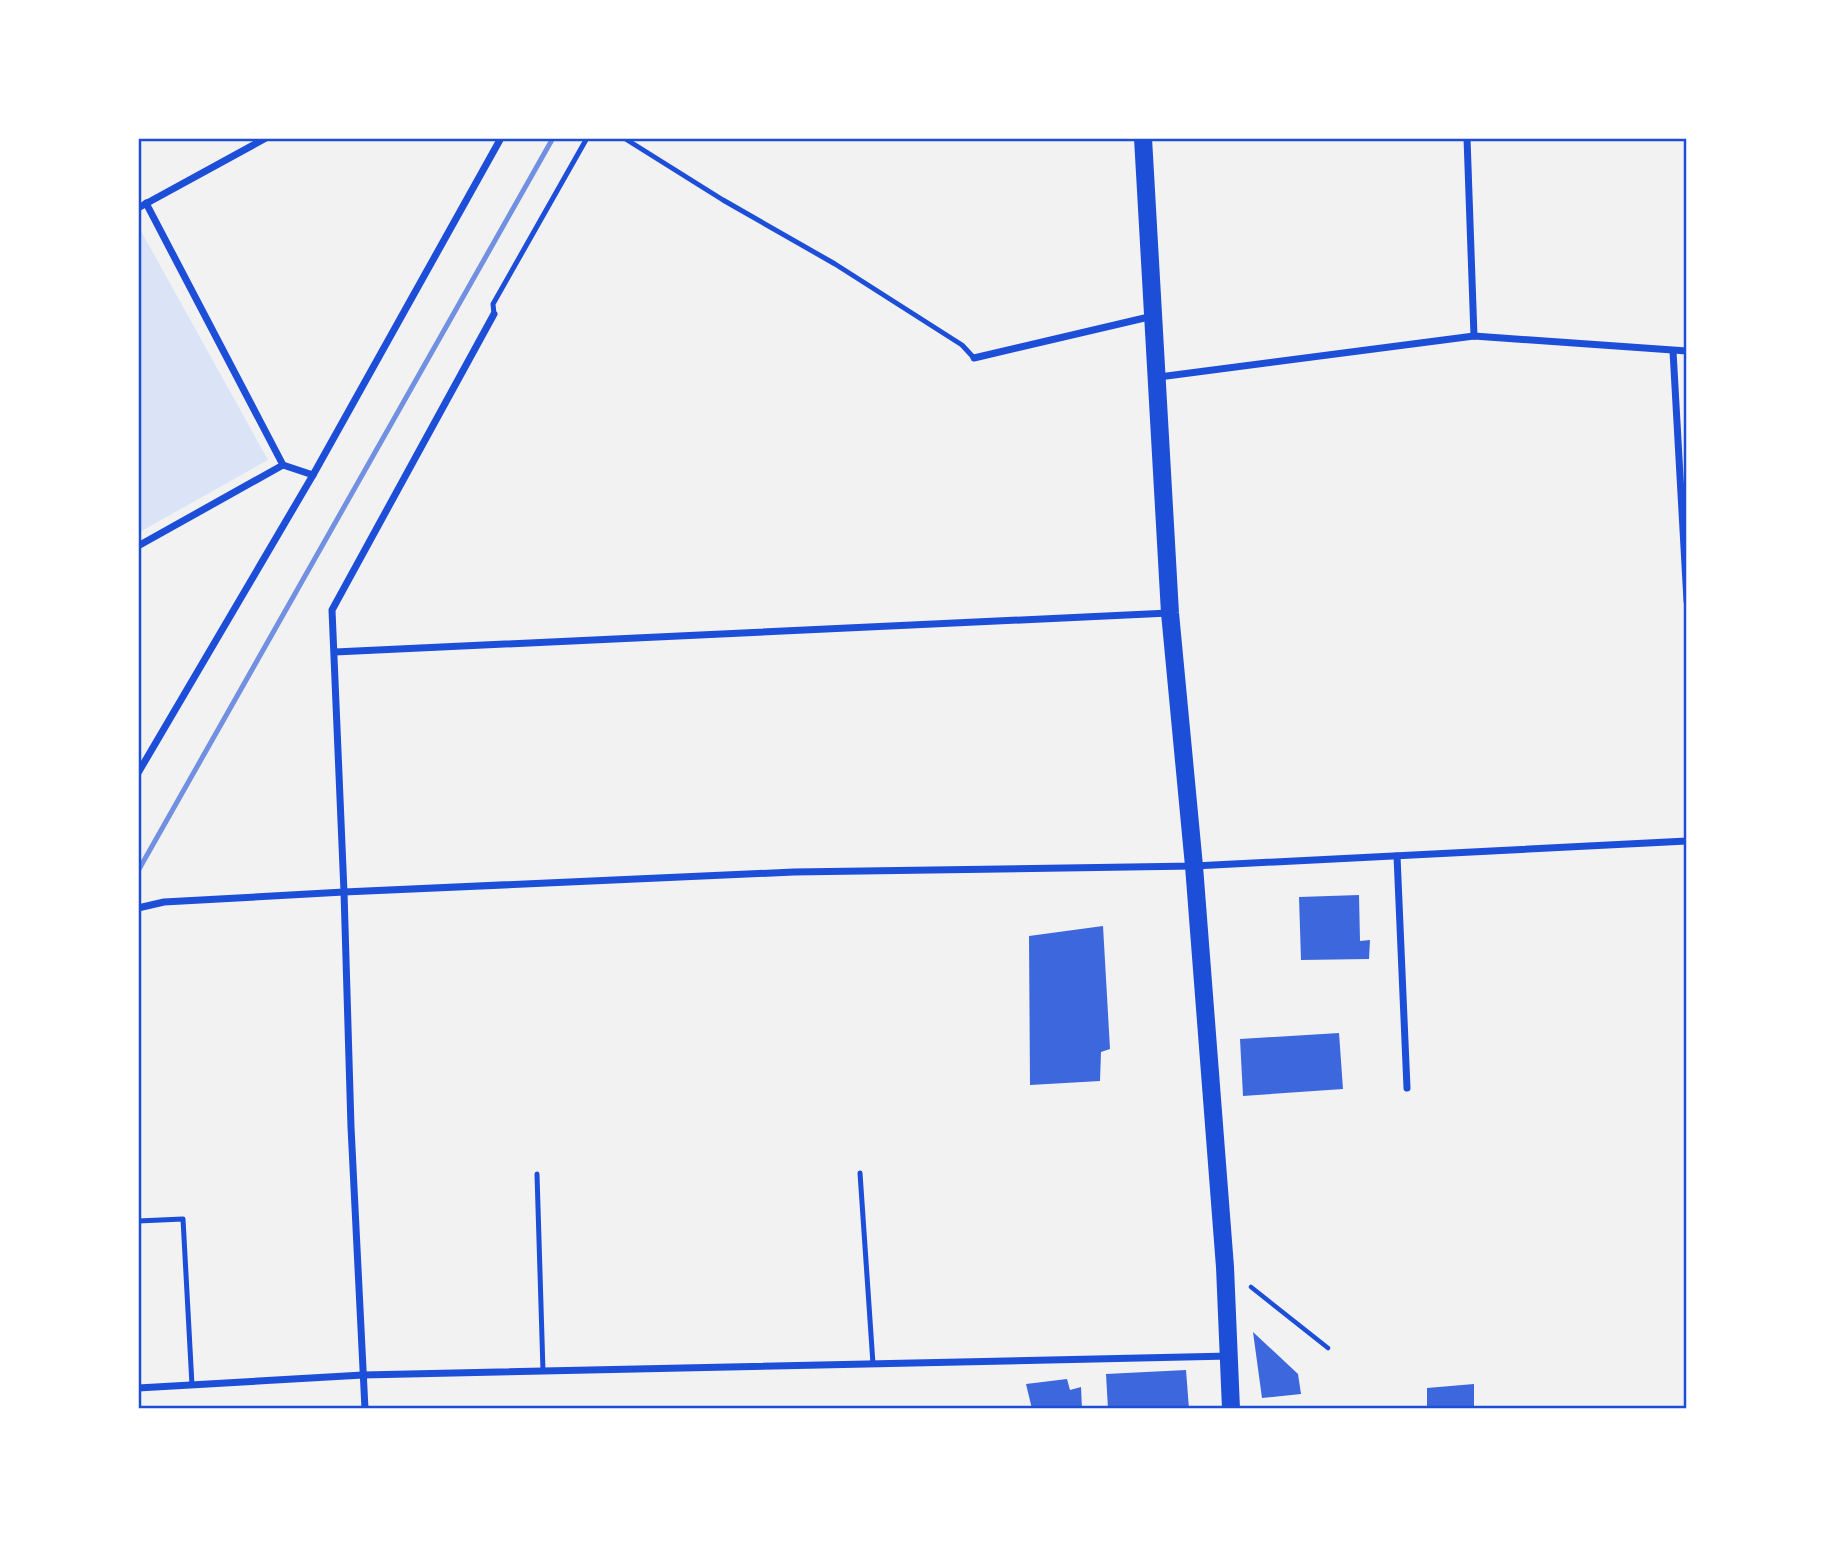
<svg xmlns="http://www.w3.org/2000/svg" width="1825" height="1547" viewBox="0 0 1825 1547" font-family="Ubuntu,sans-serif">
  <rect width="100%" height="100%" fill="#f2f2f2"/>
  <path fill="#dbe4f7" d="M 141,231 L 268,460 L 138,533 L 138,233 Z"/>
  <g fill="#3d67dc">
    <path d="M 1359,895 L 1360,941 L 1370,940 L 1369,959 L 1301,960 L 1299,897 Z"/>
    <path d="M 1103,926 L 1110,1049 L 1101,1052 L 1100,1081 L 1030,1085 L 1029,936 Z"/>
    <path d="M 1339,1033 L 1343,1089 L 1243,1096 L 1240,1039 Z"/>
    <path d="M 1253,1332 L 1298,1374 L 1301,1394 L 1262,1398 Z"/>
    <path d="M 1186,1370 L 1189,1409 L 1108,1409 L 1106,1374 Z"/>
    <path d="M 1067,1379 L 1070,1390 L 1081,1387 L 1082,1409 L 1032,1409 L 1026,1384 Z"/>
    <path d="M 1474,1384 L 1474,1409 L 1427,1409 L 1427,1388 Z"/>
  </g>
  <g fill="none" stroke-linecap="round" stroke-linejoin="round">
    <path stroke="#1d4ed8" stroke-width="4.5" d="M 1251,1287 L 1328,1348"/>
    <g stroke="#1d4ed8" stroke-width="5">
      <path d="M 624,138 L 723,200 L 835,264 L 962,345 L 974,358"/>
      <path d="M 494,314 L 493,304 L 587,138"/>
      <path d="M 860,1173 L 873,1364"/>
      <path d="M 537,1174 L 543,1371"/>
      <path d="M 138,1221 L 183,1219 L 192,1385"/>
    </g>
    <g stroke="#1d4ed8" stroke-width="7">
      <path d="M 1467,138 L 1474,336"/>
      <path d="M 138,208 L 266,138"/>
      <path d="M 1673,351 L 1687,601"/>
      <path d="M 974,358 L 1153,316"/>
      <path d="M 1159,377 L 1474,336 L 1687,351"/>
      <path d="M 283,465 L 313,475 L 501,138"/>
      <path d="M 138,546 L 283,465 L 146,203"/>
      <path d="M 335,652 L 1169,613"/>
      <path d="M 138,773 L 313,475"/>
      <path d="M 1397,856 L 1407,1088"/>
      <path d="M 138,908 L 164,902 L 344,892 L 794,872 L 1194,866 L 1687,841"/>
      <path d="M 138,1388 L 363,1375 L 1230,1356"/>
      <path d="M 365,1409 L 351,1127 L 344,892 L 332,610 L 494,314"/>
    </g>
    <path stroke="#1d4ed8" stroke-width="18" d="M 1143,138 L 1170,613 L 1194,866 L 1225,1267 L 1231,1409"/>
    <path stroke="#7290e2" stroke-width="5" d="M 138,871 L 553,138"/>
  </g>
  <rect width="1825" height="1547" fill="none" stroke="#ffffff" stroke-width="280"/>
  <rect x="140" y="140" width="1545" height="1267" fill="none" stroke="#1d4ed8" stroke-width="2.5"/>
</svg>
